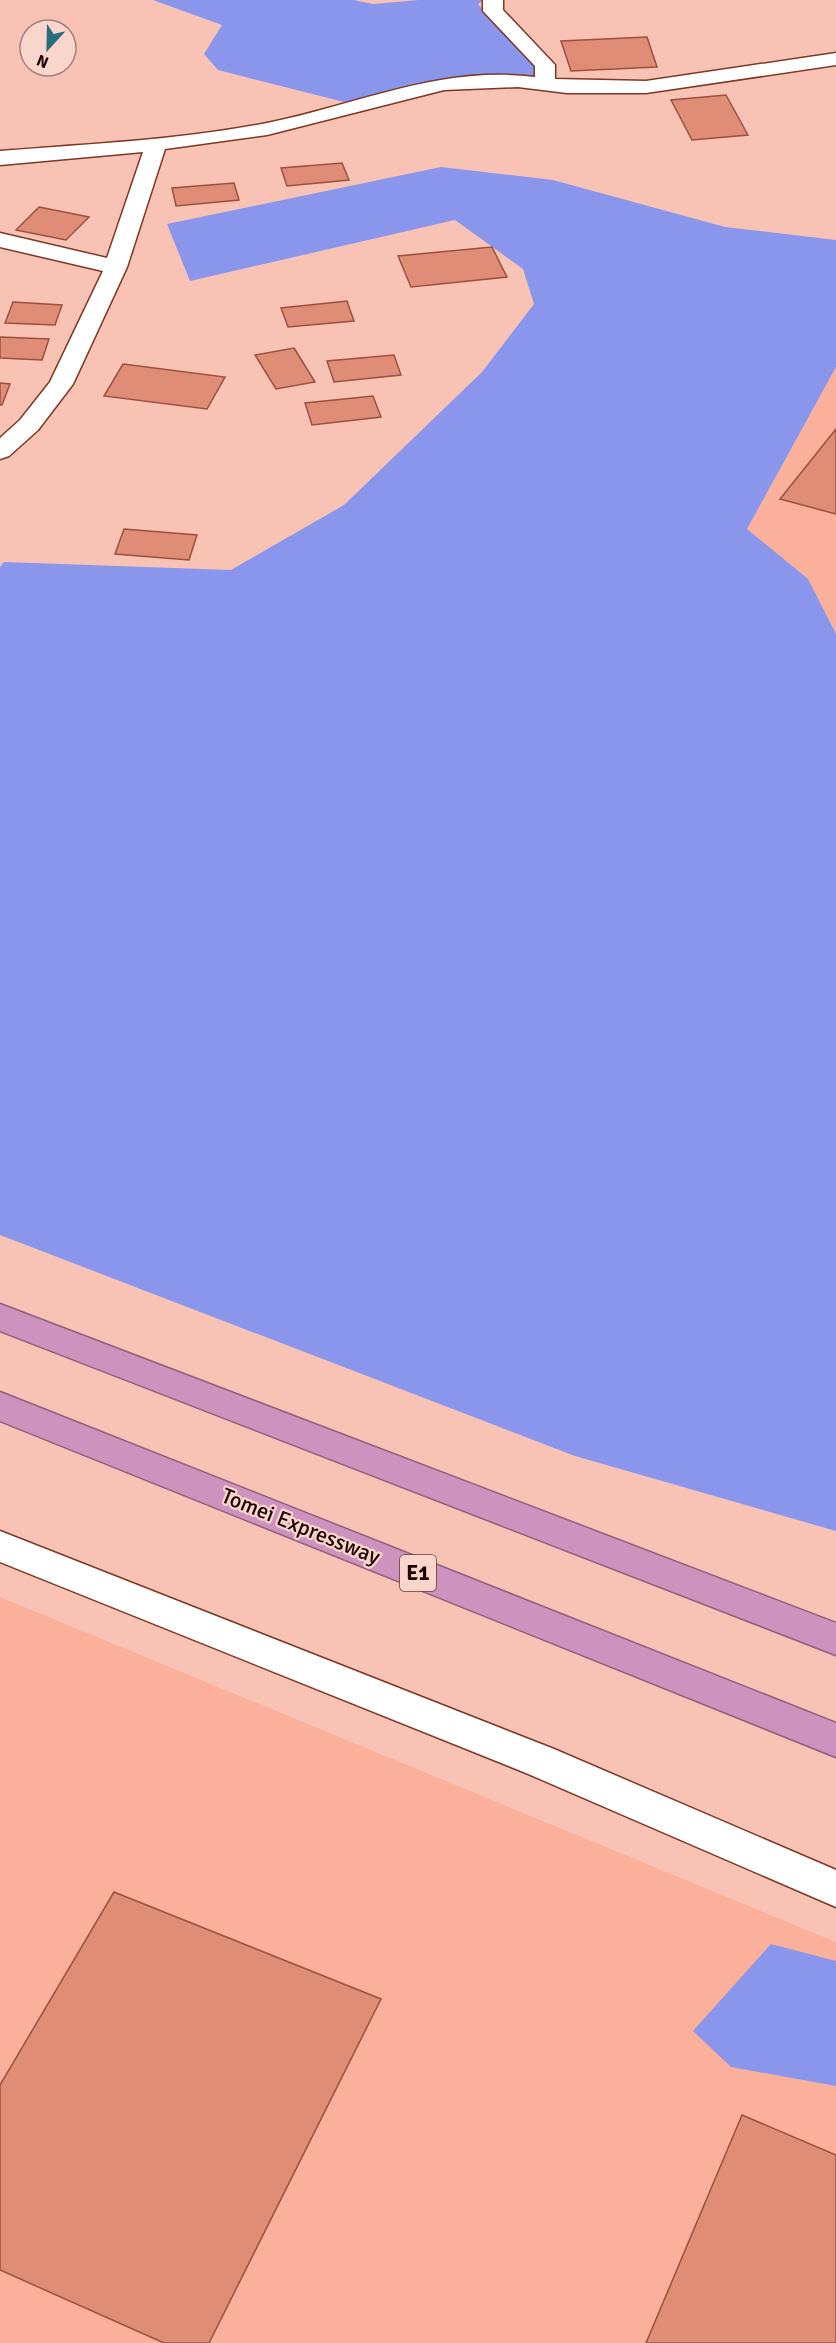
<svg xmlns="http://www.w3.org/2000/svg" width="836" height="2343" viewBox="0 0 836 2343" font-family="Signika,sans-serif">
  <rect width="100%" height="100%" fill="#f8c3b5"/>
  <g fill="#fab09b">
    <path d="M 836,367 L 836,634 L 808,579 L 747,529 Z"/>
    <path d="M 0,1597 L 836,1942 L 836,2343 L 0,2343 Z"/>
  </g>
  <g fill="#8996ec">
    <path d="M 153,0 L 354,0 L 373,4 L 419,0 L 483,0 L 478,4 L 496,25 L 535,54 L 545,84 L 456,77 L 387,99 L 344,102 L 218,70 L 204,54 L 222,25 Z"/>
    <path d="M 441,167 L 553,180 L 725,227 L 836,240 L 836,367 L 747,529 L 808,579 L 836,634 L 836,1531 L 575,1456 L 0,1235 L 0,567 L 4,562 L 231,570 L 344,505 L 482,372 L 534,304 L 523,269 L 455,220 L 190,281 L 167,224 Z"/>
    <path d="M 771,1944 L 836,1961 L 836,2086 L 731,2067 L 693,2031 Z"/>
  </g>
  <g fill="#df8d76" stroke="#9d513c" stroke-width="1.5">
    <path d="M 647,37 L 657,67 L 571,71 L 561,41 Z"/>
    <path d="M 726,95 L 748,135 L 692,140 L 671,100 Z"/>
    <path d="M 342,163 L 349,180 L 287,186 L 281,168 Z"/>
    <path d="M 234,183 L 239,200 L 176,206 L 172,188 Z"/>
    <path d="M 39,207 L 89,217 L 66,240 L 16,230 Z"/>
    <path d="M 492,247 L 507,277 L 411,287 L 398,256 Z"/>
    <path d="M 347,301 L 354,321 L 288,327 L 281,308 Z"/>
    <path d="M 13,302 L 62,305 L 55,325 L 5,323 Z"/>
    <path d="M 0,337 L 49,339 L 42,360 L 0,358 Z"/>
    <path d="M 294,348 L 315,382 L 276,389 L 255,355 Z"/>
    <path d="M 394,355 L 401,375 L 334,382 L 327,361 Z"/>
    <path d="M 123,364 L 225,377 L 207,409 L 104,396 Z"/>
    <path d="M 0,383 L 10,384 L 2,405 L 0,405 Z"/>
    <path d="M 373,396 L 381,417 L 312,425 L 305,403 Z"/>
    <path d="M 836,429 L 836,514 L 780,499 Z"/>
    <path d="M 124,529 L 197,535 L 189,560 L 115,554 Z"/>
    <path d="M 114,1892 L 381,1999 L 209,2343 L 164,2343 L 0,2270 L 0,2085 Z"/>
    <path d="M 742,2115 L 836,2155 L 836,2343 L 646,2343 Z"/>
  </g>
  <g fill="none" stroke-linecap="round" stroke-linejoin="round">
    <defs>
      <g id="minor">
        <path d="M 483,0 L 503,0 L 503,10 L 555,65 L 555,79 L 646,81 L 836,53 L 836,65 L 646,93 L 567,93 L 518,87 L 444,90 L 267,135 L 165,149 L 127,267 L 73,384 L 38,430 L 9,456 L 0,459 L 0,438 L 20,420 L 50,382 L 103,271 L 0,247 L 0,233 L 107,258 L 143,152 L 0,165 L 0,151 C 89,144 180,140 267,123 C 357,105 441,65 535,77 L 535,66 L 483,11 Z"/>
        <path d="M 0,1531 L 554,1749 L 836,1870 L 836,1907 L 526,1773 L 0,1562 Z"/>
      </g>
      <g id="highway">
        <path d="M 0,1304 L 836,1623 L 836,1655 L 0,1331 Z"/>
        <path d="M 0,1392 L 836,1723 L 836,1757 L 0,1421 Z"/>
      </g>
    </defs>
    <use href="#minor" stroke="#803723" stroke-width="3"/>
    <use href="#highway" stroke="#8f607b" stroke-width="3"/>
    <use href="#minor" fill="#fff" fill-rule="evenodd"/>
    <use href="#highway" fill="#cd92bd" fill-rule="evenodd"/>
  </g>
  <g text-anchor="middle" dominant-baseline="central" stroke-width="4.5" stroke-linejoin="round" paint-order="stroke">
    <rect fill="#f9d5cb" stroke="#5f413d" stroke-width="1.5" x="400" y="1555" width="36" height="36" rx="4.5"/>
    <g font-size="21" font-weight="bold" fill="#1d0200">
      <text x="418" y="1573">E1</text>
    </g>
    <g font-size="22" fill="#1d0200" stroke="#f9d5cb">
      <text transform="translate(301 1526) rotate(22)">Tomei Expressway</text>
    </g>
  </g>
  <g transform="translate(48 48) rotate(202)"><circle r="28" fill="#f9d5cb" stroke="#a1817a" stroke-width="1.5"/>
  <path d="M0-4.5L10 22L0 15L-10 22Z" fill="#286d7d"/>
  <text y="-9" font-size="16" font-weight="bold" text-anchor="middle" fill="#1d0200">N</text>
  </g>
</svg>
